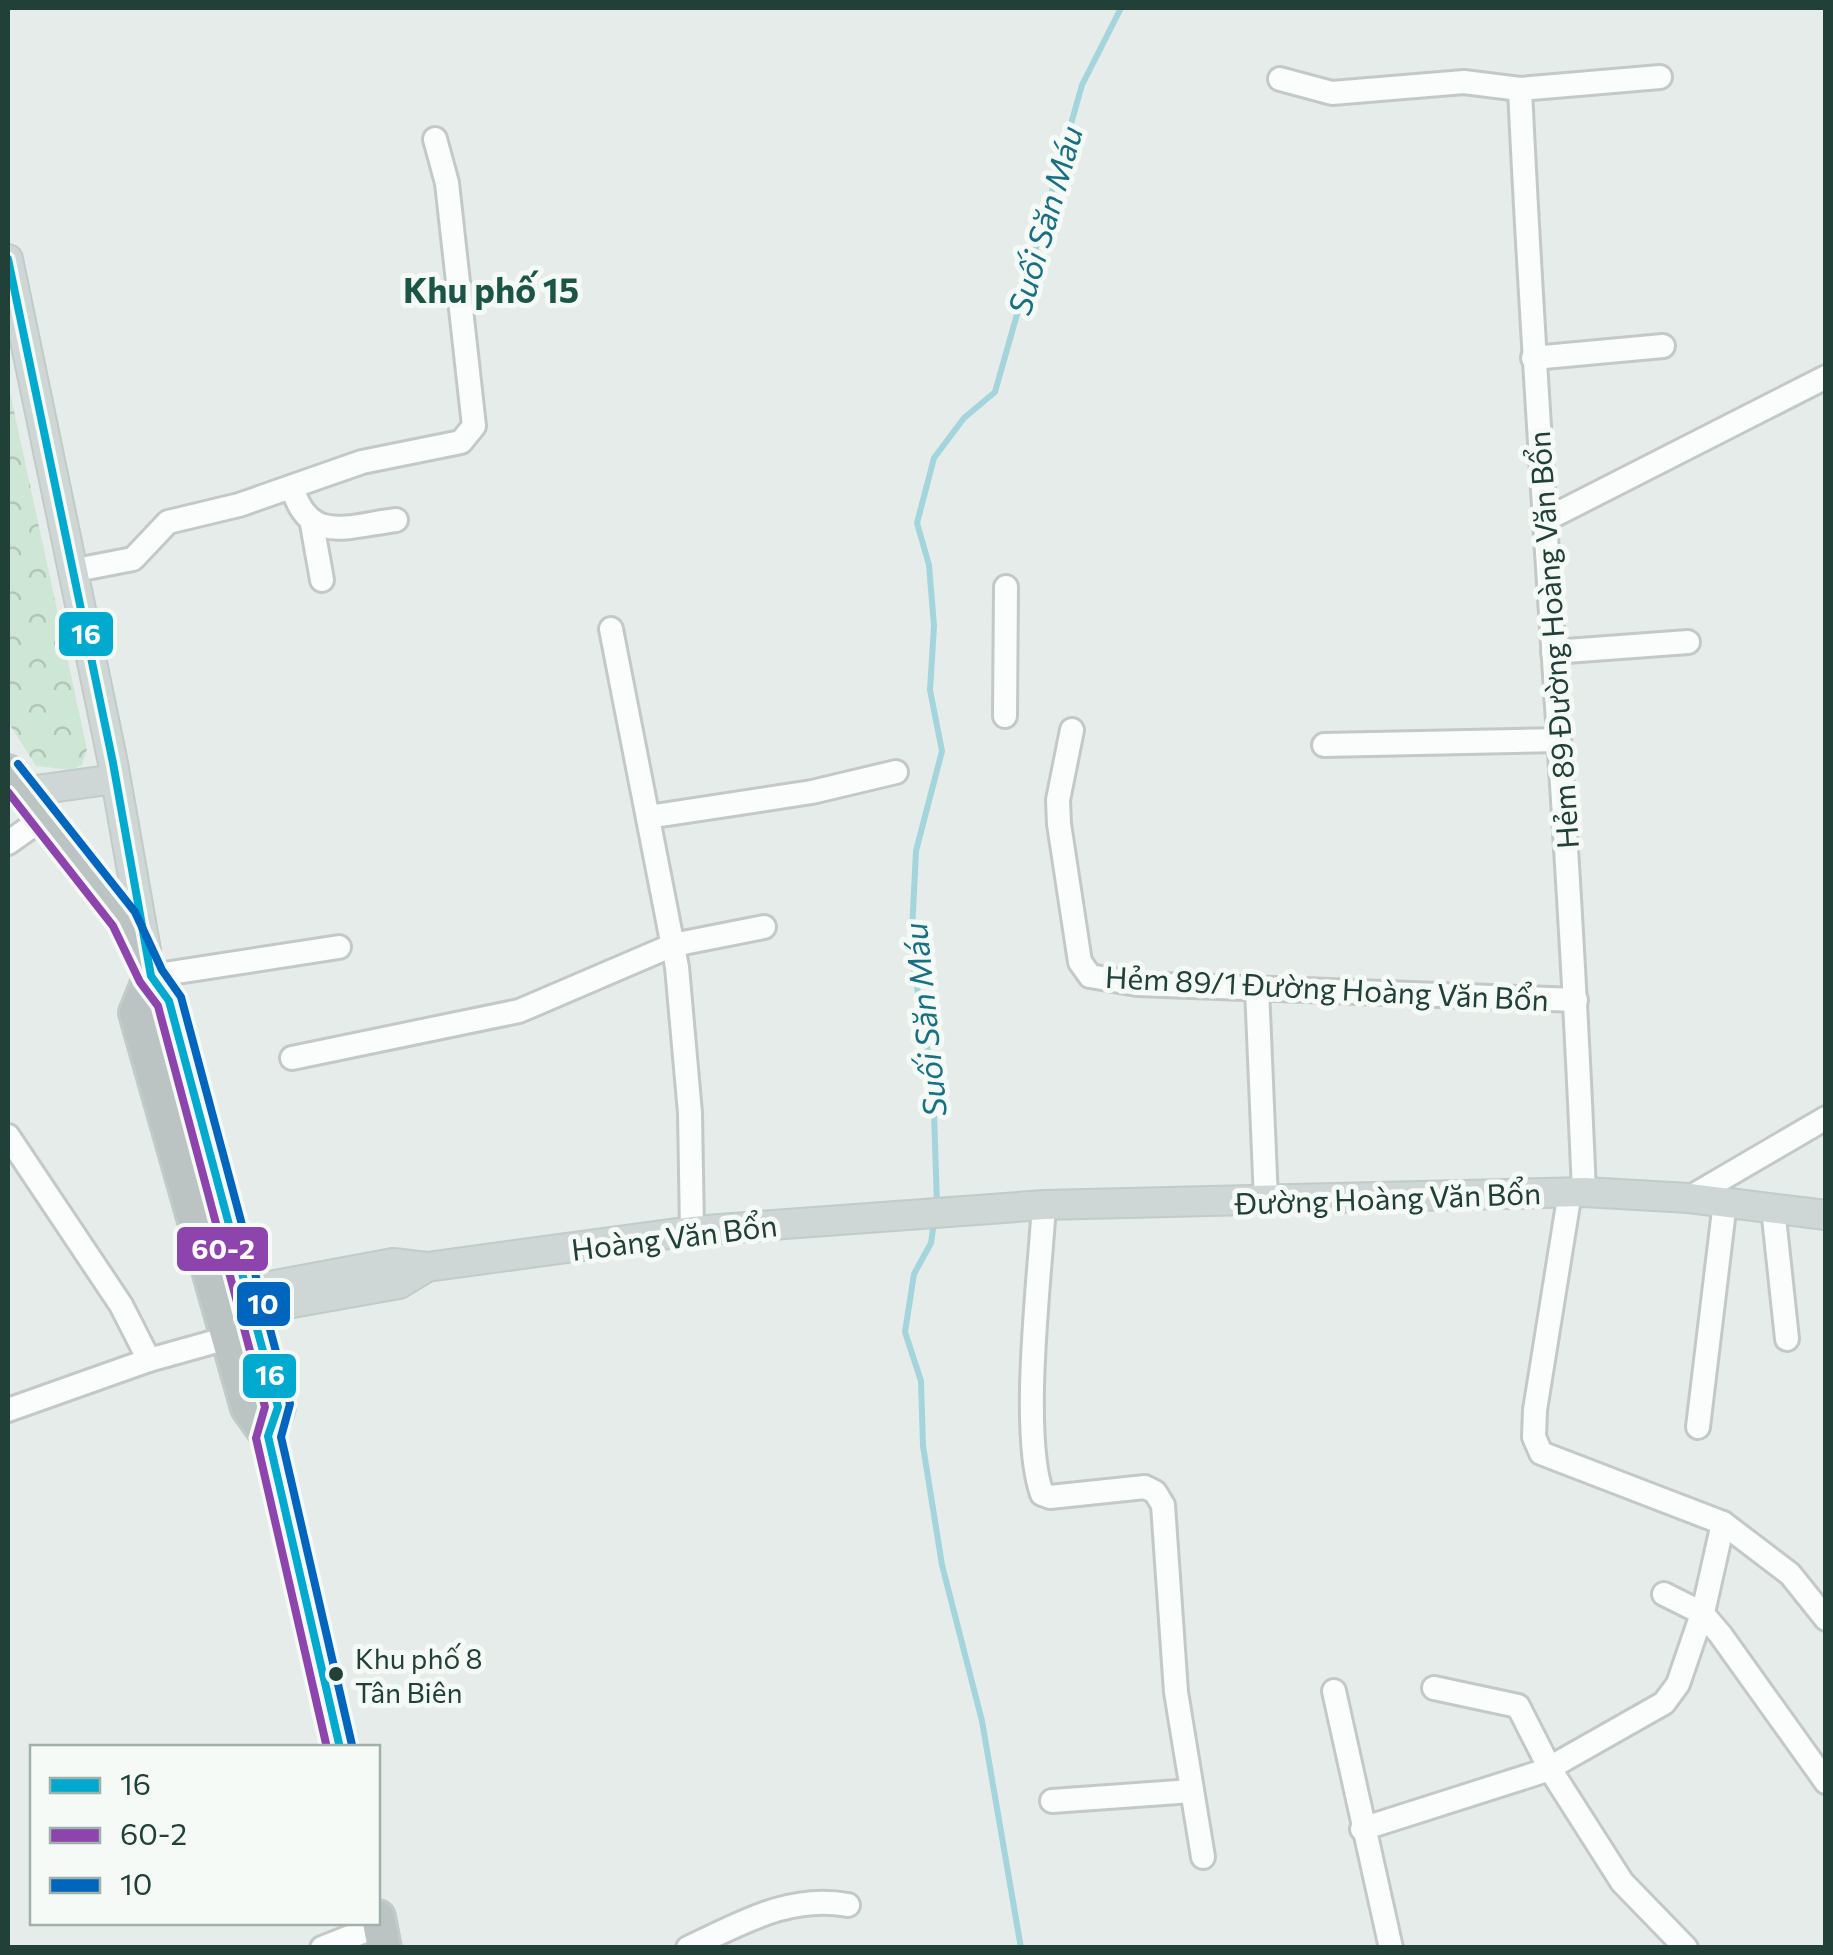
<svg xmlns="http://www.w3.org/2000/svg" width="1833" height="1955" viewBox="0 0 1833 1955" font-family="Commissioner,sans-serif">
  <defs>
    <pattern id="park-crowns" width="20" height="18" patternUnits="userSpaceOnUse" patternTransform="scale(2.5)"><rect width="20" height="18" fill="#cee6d5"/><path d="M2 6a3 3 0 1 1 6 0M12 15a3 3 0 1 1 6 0" fill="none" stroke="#b1c6b8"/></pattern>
  </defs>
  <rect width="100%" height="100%" fill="#e6ece9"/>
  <path fill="url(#park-crowns)" d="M 8,383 L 87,749 L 82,765 L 71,770 L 36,766 L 8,722 Z"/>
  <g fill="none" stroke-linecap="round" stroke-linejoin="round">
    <g stroke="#a4d5dc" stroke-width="6">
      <path d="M 937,1204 L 933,1083 L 911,951 L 916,851 L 942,751 L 930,690 L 934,626 L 929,565 L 917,523 L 934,458 L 964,418 L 995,392 L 1082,85 L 1121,8"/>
      <path d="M 934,1222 L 931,1243 L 914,1274 L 905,1332 L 921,1381 L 923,1446 L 942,1565 L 982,1721 L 1021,1948"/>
    </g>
    <defs>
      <g id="minor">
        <path d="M 1280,79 L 1332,93 L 1464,82 L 1520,89 L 1660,77"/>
        <path d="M 1520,89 C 1537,457 1569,824 1584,1192"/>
        <path d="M 1533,358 L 1663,346"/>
        <path d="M 292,487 C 309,545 347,526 396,520"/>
        <path d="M 1545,520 L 1826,377"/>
        <path d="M 312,524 L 322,580"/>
        <path d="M 71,571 L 133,559 L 168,522 L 239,505 L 362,462 L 461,442 L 474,426 L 447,183 L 435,139"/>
        <path d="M 611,629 L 677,967 L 690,1113 L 692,1231"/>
        <path d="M 1553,652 L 1688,642"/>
        <path d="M 1005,716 L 1006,587"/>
        <path d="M 1072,730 L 1058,800 L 1059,824 L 1080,962 L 1090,976 L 1137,984 L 1576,1000"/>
        <path d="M 1324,745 L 1559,740"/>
        <path d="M 648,817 L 812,792 L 896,772"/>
        <path d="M 8,843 L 43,818"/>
        <path d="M 151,976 L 339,947"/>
        <path d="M 1257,988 L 1266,1200"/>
        <path d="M 292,1058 L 519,1011 L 673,945 L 764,927"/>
        <path d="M 8,1136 L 121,1305 L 149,1360"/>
        <path d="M 1570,1192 L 1535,1410 L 1534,1437 L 1541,1453 L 1723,1523 L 1790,1574 L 1826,1619"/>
        <path d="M 1689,1198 L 1826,1118"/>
        <path d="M 1044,1205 C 1040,1274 1020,1433 1042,1494 L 1050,1497 L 1145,1487 L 1155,1492 L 1163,1505 L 1176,1692 L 1203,1857"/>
        <path d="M 1773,1208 L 1787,1339"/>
        <path d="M 8,1410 L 149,1360 L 242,1334"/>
        <path d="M 1698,1427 L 1725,1202"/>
        <path d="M 1664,1594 L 1702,1613 L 1720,1634 L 1826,1782"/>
        <path d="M 1434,1688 L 1518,1706 L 1550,1769 L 1622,1882 L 1686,1948"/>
        <path d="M 1334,1691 L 1391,1948"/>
        <path d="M 1052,1801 L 1192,1791"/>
        <path d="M 1362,1829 L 1544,1771 L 1664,1703 L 1678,1684 L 1704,1608 L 1723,1523"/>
        <path d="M 322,1948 L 380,1925"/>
        <path d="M 688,1948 C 740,1924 789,1894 848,1905"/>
      </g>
      <g id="major">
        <path d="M 8,259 L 113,763 L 146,950"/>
        <path d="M 22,792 L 115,779"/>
        <path d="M 248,1290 L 393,1263 L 427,1267 L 692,1231 L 1044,1205 L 1584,1192 L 1689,1198 L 1826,1215"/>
        <path d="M 253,1310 L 399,1284 L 427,1267"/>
      </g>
      <g id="highway">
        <path d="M 8,772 L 124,919 L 151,976 L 169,1001 L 278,1407 L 268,1436"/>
        <path d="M 151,976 L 136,1013 L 248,1408 L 268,1436 L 340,1748"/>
        <path d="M 378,1917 L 384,1948"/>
      </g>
    </defs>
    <use href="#minor" stroke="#c3c9c6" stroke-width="28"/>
    <use href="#major" stroke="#c1cbc8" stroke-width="32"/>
    <use href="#highway" stroke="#c1cbc8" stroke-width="38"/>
    <use href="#minor" stroke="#fbfcfc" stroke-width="22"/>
    <use href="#major" stroke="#ced7d5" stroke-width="28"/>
    <use href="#highway" stroke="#bbc4c2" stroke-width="32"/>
    <defs>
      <path id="bus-1" d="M 8,259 L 113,763 L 151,976 L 169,1001 L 278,1407 L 268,1436 L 340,1748"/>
      <path id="bus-2" d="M 8,792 L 113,926 L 140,982 L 158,1006 L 265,1407 L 256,1438 L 327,1748"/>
      <path id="bus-3" d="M 18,764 L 135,912 L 162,970 L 181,997 L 290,1404 L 281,1437 L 352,1745"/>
    </defs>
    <use href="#bus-1" stroke="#f5faf7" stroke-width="15"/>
    <use href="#bus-2" stroke="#f5faf7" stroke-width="15"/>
    <use href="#bus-3" stroke="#f5faf7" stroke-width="15"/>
    <use href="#bus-1" stroke="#00a9ce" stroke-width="8"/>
    <use href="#bus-2" stroke="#8e44ad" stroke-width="8"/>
    <use href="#bus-3" stroke="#0065bd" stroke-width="8"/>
  </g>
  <circle fill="#214138" stroke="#f5faf7" stroke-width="4" cx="336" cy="1674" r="9"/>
  <g text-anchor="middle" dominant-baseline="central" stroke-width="10" stroke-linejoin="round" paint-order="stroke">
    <g font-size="28" fill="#214138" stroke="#f5faf7" text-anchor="start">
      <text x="355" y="1658">Khu phố 8<tspan x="355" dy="34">Tân Biên</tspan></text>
    </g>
    <g font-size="30" fill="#214138" stroke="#f5faf7">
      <text transform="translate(1552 640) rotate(-94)">Hẻm 89 Đường Hoàng Văn Bổn</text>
      <text transform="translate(1327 987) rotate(3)">Hẻm 89/1 Đường Hoàng Văn Bổn</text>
      <text transform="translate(1388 1197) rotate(-2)">Đường Hoàng Văn Bổn</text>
      <text transform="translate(674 1236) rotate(-7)">Hoàng Văn Bổn</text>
    </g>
    <g font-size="32" font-style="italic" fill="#177182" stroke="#f5faf7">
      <text transform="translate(1044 220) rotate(-74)">Suối Săn Máu</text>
      <text transform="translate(924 1020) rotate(-96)">Suối Săn Máu</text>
    </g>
    <g font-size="35" font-weight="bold" fill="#1c5546" stroke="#f5faf7">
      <text x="491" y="288">Khu phố 15</text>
    </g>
  </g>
  <g stroke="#f5faf7" stroke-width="4">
    <rect x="57" y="610" width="58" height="48" rx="10" fill="#00a9ce"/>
    <rect x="175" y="1225" width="95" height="48" rx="10" fill="#8e44ad"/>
    <rect x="235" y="1280" width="57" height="48" rx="10" fill="#0065bd"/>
    <rect x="241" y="1352" width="57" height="48" rx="10" fill="#00a9ce"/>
  </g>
  <g font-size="28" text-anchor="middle" font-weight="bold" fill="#fff">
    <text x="86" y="644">16</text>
    <text x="223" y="1259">60-2</text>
    <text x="263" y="1314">10</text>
    <text x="270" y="1385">16</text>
  </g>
  <rect width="1833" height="1955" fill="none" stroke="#214138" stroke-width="20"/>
  <rect x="30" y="1745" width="350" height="180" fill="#f5faf7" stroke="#a0b0ab" stroke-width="2.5"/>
  <rect x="50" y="1778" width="50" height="15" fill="#00a9ce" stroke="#a0b0ab" stroke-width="2.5"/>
  <text x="120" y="1795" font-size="30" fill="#214138">16</text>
  <rect x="50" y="1828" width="50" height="15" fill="#8e44ad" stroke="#a0b0ab" stroke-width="2.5"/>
  <text x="120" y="1845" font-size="30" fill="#214138">60-2</text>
  <rect x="50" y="1878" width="50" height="15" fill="#0065bd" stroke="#a0b0ab" stroke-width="2.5"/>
  <text x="120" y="1895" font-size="30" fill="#214138">10</text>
</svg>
